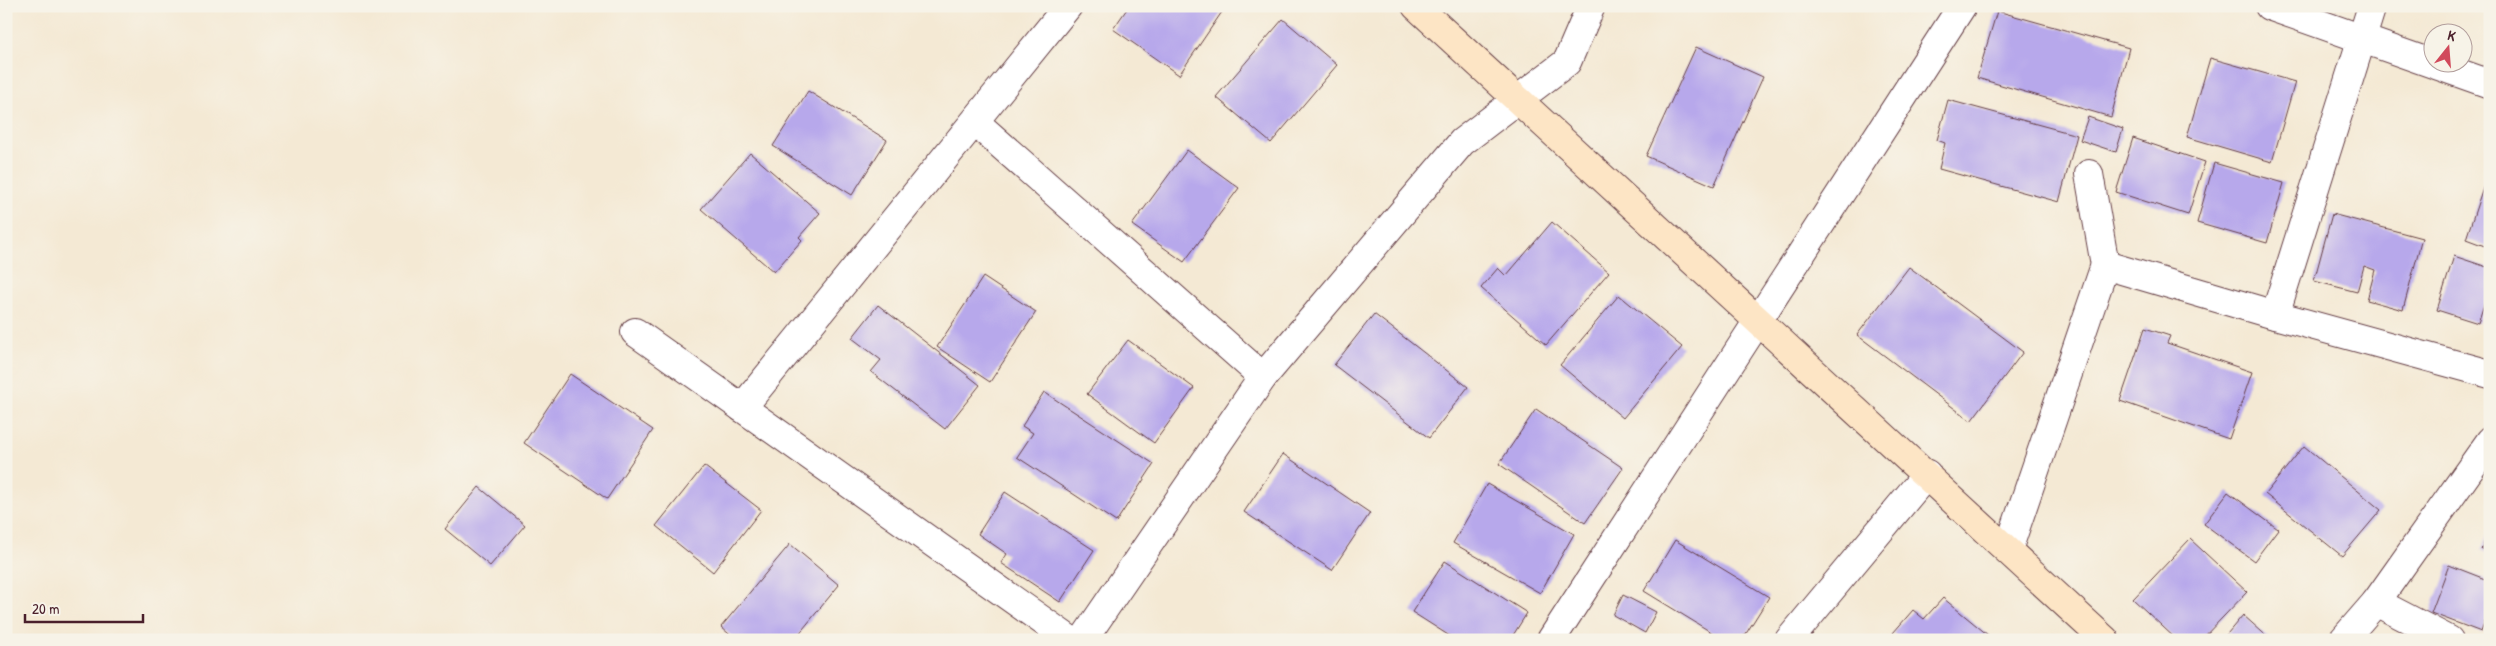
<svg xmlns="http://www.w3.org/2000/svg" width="2496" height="646" viewBox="0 0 2496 646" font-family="'Patrick Hand',sans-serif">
  <rect width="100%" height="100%" fill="#f7f3e8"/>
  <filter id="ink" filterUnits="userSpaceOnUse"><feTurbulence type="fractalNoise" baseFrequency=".02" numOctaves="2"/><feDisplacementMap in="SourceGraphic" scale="10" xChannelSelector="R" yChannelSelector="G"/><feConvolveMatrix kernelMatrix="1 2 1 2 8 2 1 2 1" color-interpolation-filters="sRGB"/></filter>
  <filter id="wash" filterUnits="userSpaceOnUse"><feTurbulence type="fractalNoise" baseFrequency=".0096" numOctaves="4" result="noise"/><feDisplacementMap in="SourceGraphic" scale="20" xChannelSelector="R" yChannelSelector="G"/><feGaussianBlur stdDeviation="1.12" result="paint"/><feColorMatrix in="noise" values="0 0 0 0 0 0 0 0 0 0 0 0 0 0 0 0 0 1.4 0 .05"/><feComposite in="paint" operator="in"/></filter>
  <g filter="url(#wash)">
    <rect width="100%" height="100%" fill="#f4e9d4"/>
    <g id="blocks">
      <g fill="#b7a8eb">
        <path d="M 1129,6 L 1226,6 L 1179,75 L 1113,29 Z"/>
        <path d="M 1997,11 L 2129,48 L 2111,117 L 1977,78 Z"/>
        <path d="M 1283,19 L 1337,65 L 1271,143 L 1216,97 Z"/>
        <path d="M 1696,47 L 1763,77 L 1714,186 L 1646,156 Z"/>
        <path d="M 2210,58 L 2295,82 L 2272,162 L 2187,137 Z"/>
        <path d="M 808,91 L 887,140 L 852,195 L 773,146 Z"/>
        <path d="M 1948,100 L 2077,135 L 2059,202 L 1939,169 L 1945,143 L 1937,140 Z"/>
        <path d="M 2088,117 L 2123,129 L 2116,152 L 2080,140 Z"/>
        <path d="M 2133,138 L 2205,162 L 2188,215 L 2116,192 Z"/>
        <path d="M 1187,150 L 1239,188 L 1184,262 L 1132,225 Z"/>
        <path d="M 750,153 L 820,213 L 799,237 L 802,240 L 774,272 L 701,209 Z"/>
        <path d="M 2214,163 L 2284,183 L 2267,243 L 2197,223 Z"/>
        <path d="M 2489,169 L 2490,169 L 2490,248 L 2466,239 Z"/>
        <path d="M 2332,214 L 2422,238 L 2403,310 L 2367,300 L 2375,270 L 2364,266 L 2357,292 L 2314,281 Z"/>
        <path d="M 1552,222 L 1609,272 L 1546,345 L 1481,288 L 1498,268 L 1506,276 Z"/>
        <path d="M 2454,256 L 2490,268 L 2490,286 L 2478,323 L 2437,310 Z"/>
        <path d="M 1909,267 L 2023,352 L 1971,421 L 1857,335 Z"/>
        <path d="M 983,277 L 1036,312 L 990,382 L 937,347 Z"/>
        <path d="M 1619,295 L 1682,347 L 1623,418 L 1560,365 Z"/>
        <path d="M 878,305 L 980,385 L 945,429 L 871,372 L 881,360 L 852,338 Z"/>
        <path d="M 1374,314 L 1468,387 L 1429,438 L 1334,365 Z"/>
        <path d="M 2145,328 L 2170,336 L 2167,343 L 2252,372 L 2229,439 L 2120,401 Z"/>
        <path d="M 1128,340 L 1194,388 L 1154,443 L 1087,394 Z"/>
        <path d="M 570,374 L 653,430 L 607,499 L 524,443 Z"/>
        <path d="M 1044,392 L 1154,464 L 1116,522 L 1017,457 L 1033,433 L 1022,426 Z"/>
        <path d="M 1536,409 L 1623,468 L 1585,523 L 1499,464 Z"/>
        <path d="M 2304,446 L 2381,510 L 2342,556 L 2265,494 Z"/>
        <path d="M 1283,454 L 1370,513 L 1332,570 L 1244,512 Z"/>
        <path d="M 704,466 L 761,510 L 713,572 L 656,526 Z"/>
        <path d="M 1487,484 L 1574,534 L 1540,593 L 1453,543 Z"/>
        <path d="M 479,487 L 525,525 L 490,566 L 445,529 Z"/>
        <path d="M 1005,492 L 1094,550 L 1060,602 L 1001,563 L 1007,554 L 978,534 Z"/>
        <path d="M 2228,492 L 2278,529 L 2254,561 L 2204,524 Z"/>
        <path d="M 2490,529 L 2490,554 L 2481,550 Z"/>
        <path d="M 2190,539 L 2247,592 L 2201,640 L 2177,640 L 2133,599 Z"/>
        <path d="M 1675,540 L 1769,597 L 1742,640 L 1724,640 L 1644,591 Z"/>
        <path d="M 790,544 L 839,585 L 794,640 L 736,640 L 721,627 Z"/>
        <path d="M 1445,561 L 1527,613 L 1510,640 L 1456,640 L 1412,612 Z"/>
        <path d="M 2449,565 L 2490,581 L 2490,608 L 2481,632 L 2431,613 Z"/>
        <path d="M 1623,595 L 1656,612 L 1645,633 L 1613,615 Z"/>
        <path d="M 1943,598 L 1994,640 L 1901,640 L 1893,633 L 1913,610 L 1924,619 Z"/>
        <path d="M 2243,615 L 2271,640 L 2222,640 Z"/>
      </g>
    </g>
  </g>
  <g filter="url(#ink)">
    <use href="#blocks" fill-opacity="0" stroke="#643d44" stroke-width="1"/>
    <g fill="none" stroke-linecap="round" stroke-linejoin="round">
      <defs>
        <g id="street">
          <path d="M 2269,6 L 2490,84"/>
          <path d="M 975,122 L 1263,377"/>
          <path d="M 2089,174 L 2105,265"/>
          <path d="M 2275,315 L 2372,6"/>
          <path d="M 635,332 L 1070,640"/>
          <path d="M 742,408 L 1068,6"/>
          <path d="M 2008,550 L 2105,265 L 2275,315 L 2490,374"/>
          <path d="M 2376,602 L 2449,640"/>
          <path d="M 1083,640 L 1263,377 L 1462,142 L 1567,62 L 1591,6"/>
          <path d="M 1551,640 L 1962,6"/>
          <path d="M 1789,640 L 1927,474"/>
          <path d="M 2343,640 L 2376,602 L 2490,441"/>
        </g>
        <path id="secondary" d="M 1416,6 L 2105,640"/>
      </defs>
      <use href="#street" stroke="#643d44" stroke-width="30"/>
      <use href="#secondary" stroke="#643d44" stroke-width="30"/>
      <use href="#street" stroke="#fff" stroke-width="28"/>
      <use href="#secondary" stroke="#fde5c5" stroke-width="28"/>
    </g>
  </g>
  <rect width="2496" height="646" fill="none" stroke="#f7f3e8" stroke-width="25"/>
  <g transform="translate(2448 48) rotate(17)"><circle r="24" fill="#f7f3e8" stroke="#b29e9c"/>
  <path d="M0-4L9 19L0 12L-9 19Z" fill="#d1495b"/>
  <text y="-8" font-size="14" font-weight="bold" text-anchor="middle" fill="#4a1f2b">K</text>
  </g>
  <path d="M25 614v8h118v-8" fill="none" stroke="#4a1f2b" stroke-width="2.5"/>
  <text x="32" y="614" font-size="15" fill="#4a1f2b" stroke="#f7f3e8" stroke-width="4" paint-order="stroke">20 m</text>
</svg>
